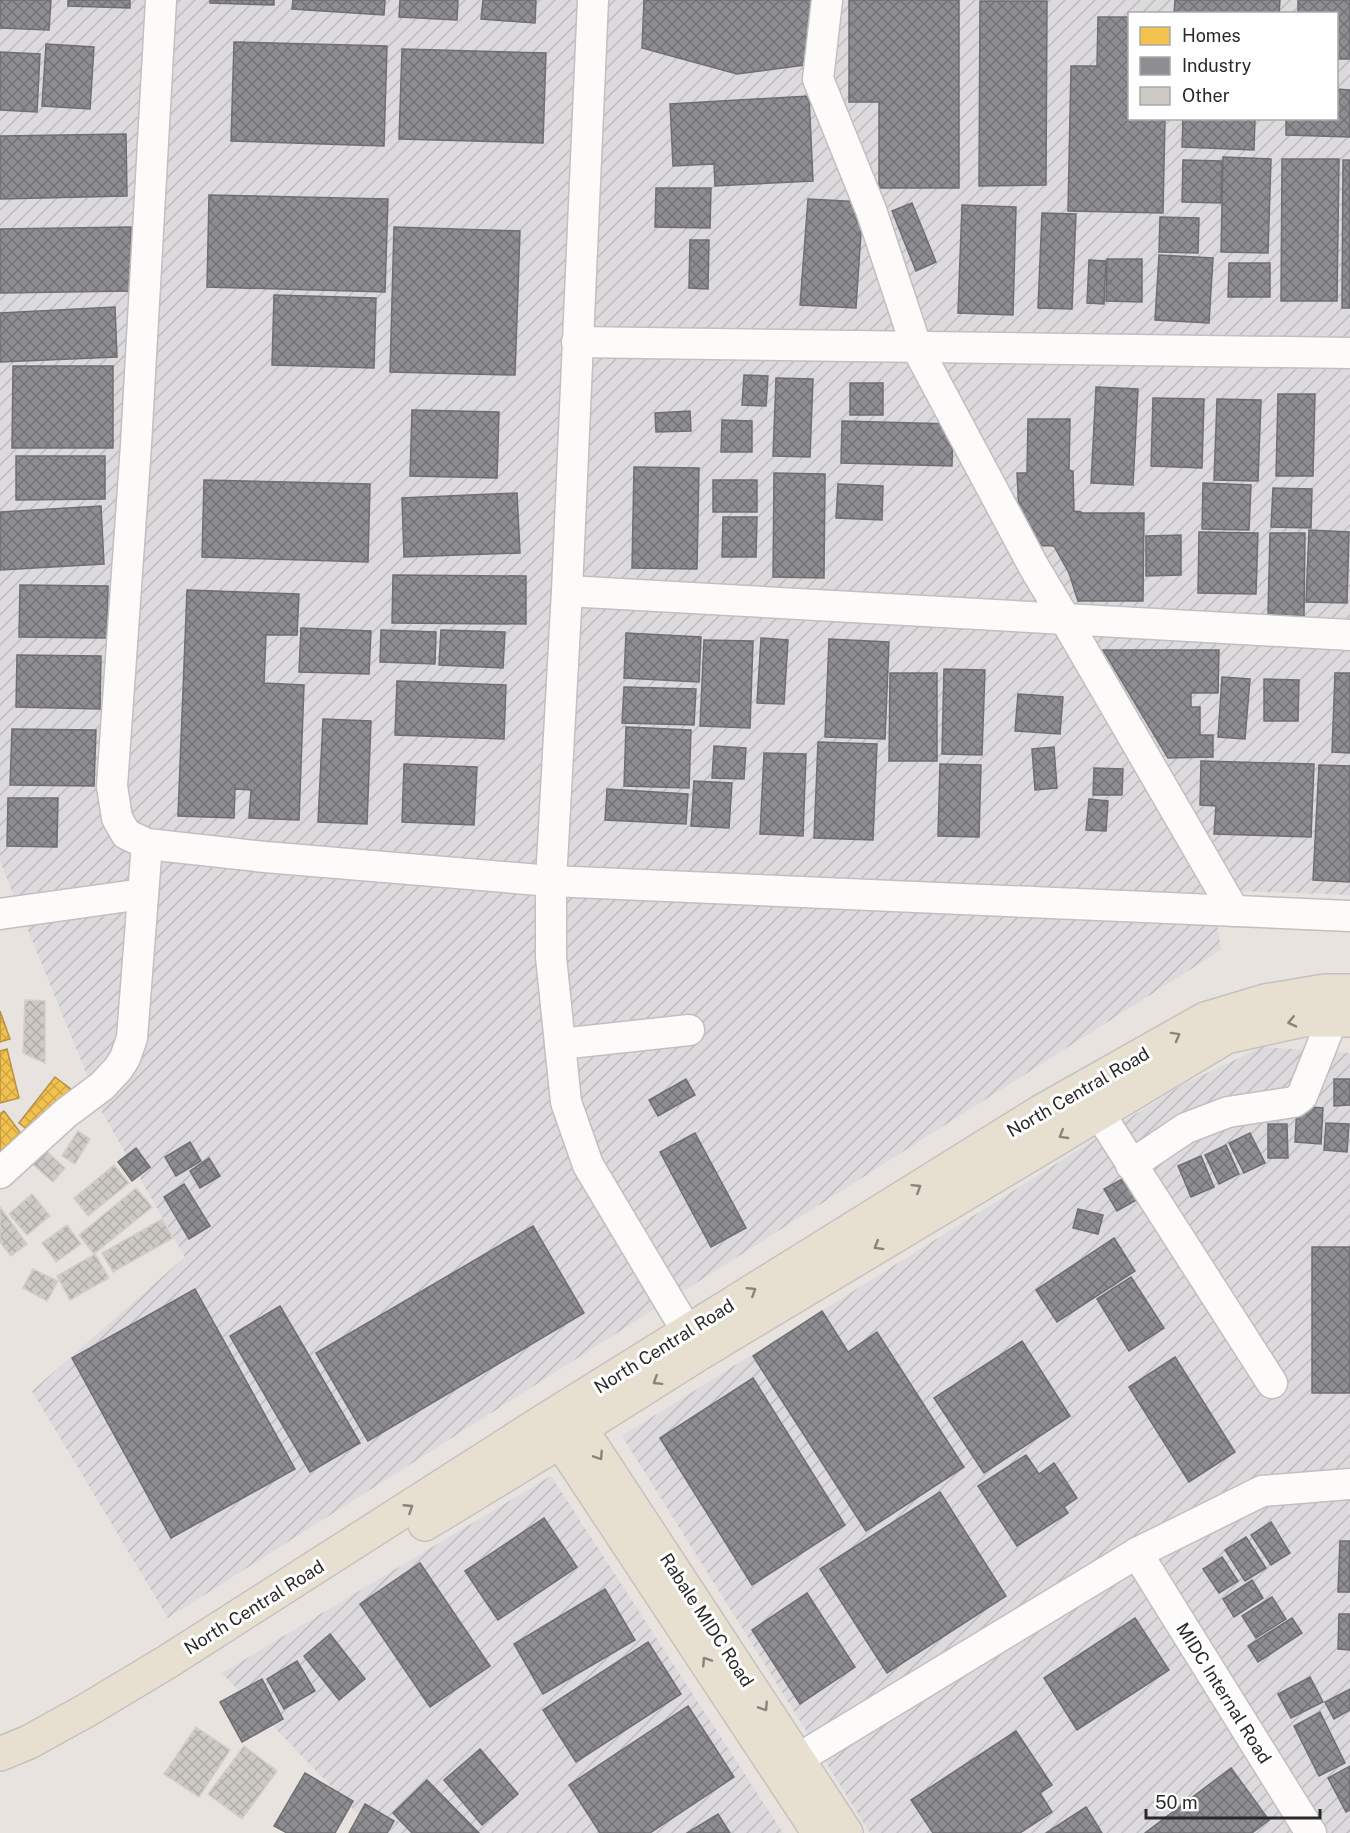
<svg xmlns="http://www.w3.org/2000/svg" width="1350" height="1833" viewBox="0 0 1350 1833" font-family="'Public Sans',sans-serif">
  <defs>
    <pattern id="industrial-furrows" width="10" height="10" patternUnits="userSpaceOnUse" patternTransform="scale(1.5)"><rect width="10" height="10" fill="#dddadd"/><path d="M-1 1l2-2M0 10L10 0M9 11l2-2" fill="none" stroke="#bebbbe"/></pattern>
    <pattern id="homes-cross-hatch" width="8" height="8" patternUnits="userSpaceOnUse" patternTransform="scale(1.5)"><rect width="8" height="8" fill="#f2c14e"/><path d="M0 0l8 8M0 8l8-8" fill="none" stroke="#d0a644"/></pattern>
    <pattern id="industry-cross-hatch" width="8" height="8" patternUnits="userSpaceOnUse" patternTransform="scale(1.5)"><rect width="8" height="8" fill="#8d8d92"/><path d="M0 0l8 8M0 8l8-8" fill="none" stroke="#737377"/></pattern>
    <pattern id="building-cross-hatch" width="8" height="8" patternUnits="userSpaceOnUse" patternTransform="scale(1.5)"><rect width="8" height="8" fill="#cdc9c5"/><path d="M0 0l8 8M0 8l8-8" fill="none" stroke="#b0ada9"/></pattern>
  </defs>
  <rect width="100%" height="100%" fill="#e8e3de"/>
  <g fill="url(#industrial-furrows)" fill-rule="evenodd">
    <path d="M 0,0 L 1350,0 L 1350,895 L 1212,890 L 1221,950 L 168,1618 L 32,1391 L 185,1257 L 102,1112 L 0,861 ZM 1130,14 L 1336,14 L 1336,118 L 1130,118 Z"/>
    <path d="M 1262,1047 L 1350,1053 L 1350,1833 L 870,1833 L 622,1436 L 1182,1085 Z"/>
    <path d="M 551,1476 L 783,1833 L 376,1833 L 222,1673 Z"/>
  </g>
  <g fill="url(#homes-cross-hatch)" stroke="#b69343" stroke-width="1.5">
    <path d="M 0,1011 L 10,1039 L 0,1042 Z"/>
    <path d="M 7,1049 L 19,1098 L 0,1103 L 0,1051 Z"/>
    <path d="M 55,1077 L 72,1090 L 35,1136 L 19,1123 Z"/>
    <path d="M 4,1111 L 25,1139 L 0,1166 L 0,1114 Z"/>
  </g>
  <g fill="url(#industry-cross-hatch)" stroke="#6f6f72" stroke-width="1.5">
    <path d="M 0,0 L 51,0 L 49,30 L 0,28 Z"/>
    <path d="M 68,0 L 130,0 L 130,8 L 68,6 Z"/>
    <path d="M 210,0 L 274,0 L 274,5 L 210,3 Z"/>
    <path d="M 293,0 L 385,0 L 384,15 L 292,9 Z"/>
    <path d="M 400,0 L 458,0 L 457,20 L 399,17 Z"/>
    <path d="M 483,0 L 536,0 L 535,23 L 481,19 Z"/>
    <path d="M 644,0 L 817,0 L 812,64 L 737,74 L 642,48 Z"/>
    <path d="M 849,0 L 959,0 L 959,188 L 879,188 L 879,102 L 849,102 Z"/>
    <path d="M 1175,0 L 1280,0 L 1279,14 L 1174,14 Z"/>
    <path d="M 1298,0 L 1350,0 L 1350,59 L 1336,59 L 1336,14 L 1298,14 Z"/>
    <path d="M 980,1 L 1047,1 L 1046,185 L 979,186 Z"/>
    <path d="M 1098,17 L 1130,17 L 1130,118 L 1165,118 L 1163,213 L 1068,211 L 1071,66 L 1097,66 Z"/>
    <path d="M 234,42 L 387,46 L 384,146 L 231,141 Z"/>
    <path d="M 46,44 L 94,47 L 90,109 L 42,106 Z"/>
    <path d="M 402,49 L 546,53 L 543,143 L 399,139 Z"/>
    <path d="M 0,52 L 40,54 L 37,112 L 0,110 Z"/>
    <path d="M 1336,89 L 1350,90 L 1350,137 L 1286,135 L 1286,118 L 1336,118 Z"/>
    <path d="M 809,96 L 813,181 L 715,186 L 714,164 L 673,166 L 670,104 Z"/>
    <path d="M 1183,118 L 1255,119 L 1254,150 L 1182,147 Z"/>
    <path d="M 126,134 L 127,196 L 0,199 L 0,136 Z"/>
    <path d="M 1223,157 L 1271,159 L 1268,253 L 1221,252 Z"/>
    <path d="M 1282,159 L 1339,159 L 1337,301 L 1281,301 Z"/>
    <path d="M 1183,160 L 1222,161 L 1221,203 L 1182,202 Z"/>
    <path d="M 1343,160 L 1350,160 L 1350,308 L 1342,308 Z"/>
    <path d="M 656,188 L 711,188 L 710,228 L 655,227 Z"/>
    <path d="M 209,195 L 388,199 L 385,292 L 207,287 Z"/>
    <path d="M 808,199 L 863,202 L 856,308 L 800,305 Z"/>
    <path d="M 912,203 L 936,262 L 916,271 L 892,211 Z"/>
    <path d="M 962,205 L 1016,207 L 1013,315 L 958,313 Z"/>
    <path d="M 1042,213 L 1076,214 L 1072,309 L 1038,308 Z"/>
    <path d="M 1160,217 L 1199,218 L 1198,253 L 1159,252 Z"/>
    <path d="M 131,227 L 132,291 L 0,293 L 0,229 Z"/>
    <path d="M 394,227 L 520,231 L 515,375 L 390,372 Z"/>
    <path d="M 690,240 L 709,240 L 708,289 L 689,288 Z"/>
    <path d="M 1159,255 L 1213,258 L 1209,323 L 1155,320 Z"/>
    <path d="M 1107,259 L 1142,259 L 1142,302 L 1106,301 Z"/>
    <path d="M 1089,260 L 1106,261 L 1104,304 L 1087,303 Z"/>
    <path d="M 1229,263 L 1270,263 L 1270,297 L 1228,297 Z"/>
    <path d="M 274,295 L 376,298 L 374,368 L 272,365 Z"/>
    <path d="M 115,307 L 117,357 L 0,362 L 0,313 Z"/>
    <path d="M 13,366 L 113,366 L 113,448 L 12,448 Z"/>
    <path d="M 744,375 L 768,376 L 766,406 L 742,405 Z"/>
    <path d="M 776,378 L 813,379 L 810,457 L 773,456 Z"/>
    <rect x="850" y="383" width="33" height="32"/>
    <path d="M 1096,387 L 1138,389 L 1133,485 L 1091,483 Z"/>
    <path d="M 1278,394 L 1315,394 L 1313,476 L 1276,476 Z"/>
    <path d="M 1153,398 L 1204,399 L 1202,468 L 1151,466 Z"/>
    <path d="M 1217,399 L 1261,400 L 1258,481 L 1214,480 Z"/>
    <path d="M 412,410 L 499,412 L 497,478 L 410,476 Z"/>
    <path d="M 690,411 L 691,431 L 656,432 L 655,413 Z"/>
    <path d="M 1028,419 L 1070,419 L 1069,470 L 1073,471 L 1074,511 L 1081,512 L 1081,513 L 1144,513 L 1143,601 L 1078,601 L 1069,573 L 1054,546 L 1030,545 L 1020,532 L 1017,473 L 1027,473 Z"/>
    <path d="M 722,420 L 752,421 L 752,452 L 721,452 Z"/>
    <path d="M 842,421 L 953,424 L 952,466 L 841,463 Z"/>
    <path d="M 16,456 L 105,456 L 105,499 L 16,500 Z"/>
    <path d="M 634,467 L 699,468 L 697,569 L 632,568 Z"/>
    <path d="M 774,473 L 825,474 L 824,578 L 773,577 Z"/>
    <path d="M 204,480 L 370,484 L 368,562 L 202,557 Z"/>
    <rect x="713" y="480" width="44" height="32"/>
    <path d="M 1203,483 L 1251,485 L 1249,530 L 1202,529 Z"/>
    <path d="M 838,484 L 883,486 L 882,520 L 836,518 Z"/>
    <path d="M 1273,488 L 1312,489 L 1311,528 L 1271,527 Z"/>
    <path d="M 517,493 L 520,553 L 404,557 L 402,498 Z"/>
    <path d="M 101,506 L 104,564 L 0,570 L 0,512 Z"/>
    <path d="M 723,517 L 757,517 L 756,557 L 722,557 Z"/>
    <path d="M 1309,530 L 1349,532 L 1347,603 L 1306,602 Z"/>
    <path d="M 1199,532 L 1258,533 L 1256,594 L 1198,593 Z"/>
    <path d="M 1270,533 L 1305,533 L 1304,616 L 1268,615 Z"/>
    <path d="M 1181,535 L 1181,575 L 1146,576 L 1146,536 Z"/>
    <path d="M 393,575 L 526,576 L 526,624 L 392,623 Z"/>
    <path d="M 20,585 L 108,586 L 107,638 L 19,637 Z"/>
    <path d="M 187,590 L 299,594 L 297,635 L 266,635 L 264,683 L 304,685 L 299,820 L 249,818 L 251,790 L 235,789 L 234,818 L 178,816 Z"/>
    <path d="M 301,628 L 371,631 L 369,674 L 299,672 Z"/>
    <path d="M 381,630 L 436,632 L 435,664 L 380,662 Z"/>
    <path d="M 441,630 L 505,632 L 503,668 L 439,665 Z"/>
    <path d="M 626,633 L 701,637 L 699,682 L 624,678 Z"/>
    <path d="M 761,638 L 788,640 L 784,704 L 757,703 Z"/>
    <path d="M 829,639 L 889,642 L 885,739 L 825,737 Z"/>
    <path d="M 704,640 L 753,641 L 750,728 L 700,726 Z"/>
    <path d="M 1103,650 L 1219,650 L 1218,693 L 1191,693 L 1191,707 L 1200,707 L 1200,735 L 1213,735 L 1213,757 L 1168,758 Z"/>
    <path d="M 17,655 L 101,656 L 100,709 L 16,707 Z"/>
    <path d="M 944,669 L 985,670 L 982,755 L 942,754 Z"/>
    <path d="M 890,673 L 937,673 L 937,761 L 889,761 Z"/>
    <path d="M 1335,673 L 1350,673 L 1350,753 L 1332,752 Z"/>
    <path d="M 1222,677 L 1250,679 L 1245,739 L 1218,737 Z"/>
    <path d="M 1264,679 L 1299,680 L 1298,721 L 1264,721 Z"/>
    <path d="M 397,681 L 506,685 L 504,739 L 395,735 Z"/>
    <path d="M 624,687 L 696,689 L 694,725 L 622,723 Z"/>
    <path d="M 1018,694 L 1063,697 L 1060,734 L 1015,731 Z"/>
    <path d="M 323,719 L 371,721 L 367,824 L 318,822 Z"/>
    <path d="M 626,727 L 691,730 L 689,788 L 624,786 Z"/>
    <path d="M 12,729 L 96,730 L 94,786 L 10,785 Z"/>
    <path d="M 818,742 L 877,744 L 873,840 L 814,838 Z"/>
    <path d="M 714,746 L 746,748 L 744,779 L 712,778 Z"/>
    <path d="M 1054,747 L 1057,788 L 1035,790 L 1032,749 Z"/>
    <path d="M 764,753 L 806,754 L 803,836 L 760,834 Z"/>
    <path d="M 1201,761 L 1314,764 L 1311,837 L 1214,834 L 1216,806 L 1200,805 Z"/>
    <path d="M 404,764 L 477,767 L 474,825 L 402,822 Z"/>
    <path d="M 940,764 L 981,765 L 979,837 L 938,836 Z"/>
    <path d="M 1319,765 L 1350,766 L 1350,882 L 1313,880 Z"/>
    <path d="M 1094,768 L 1123,769 L 1122,795 L 1093,795 Z"/>
    <path d="M 694,781 L 732,783 L 729,828 L 691,826 Z"/>
    <path d="M 607,789 L 688,794 L 686,824 L 605,820 Z"/>
    <path d="M 8,798 L 58,798 L 57,847 L 7,846 Z"/>
    <path d="M 1089,799 L 1108,801 L 1106,831 L 1086,830 Z"/>
    <path d="M 686,1079 L 695,1095 L 658,1116 L 649,1100 Z"/>
    <path d="M 1334,1079 L 1350,1079 L 1350,1105 L 1334,1106 Z"/>
    <path d="M 1297,1106 L 1323,1108 L 1321,1144 L 1295,1142 Z"/>
    <path d="M 1326,1123 L 1349,1124 L 1347,1152 L 1324,1150 Z"/>
    <path d="M 1268,1124 L 1287,1124 L 1288,1158 L 1268,1158 Z"/>
    <path d="M 695,1133 L 746,1228 L 711,1247 L 660,1152 Z"/>
    <path d="M 1250,1133 L 1265,1163 L 1244,1173 L 1229,1143 Z"/>
    <path d="M 190,1142 L 201,1161 L 176,1176 L 165,1157 Z"/>
    <path d="M 1226,1145 L 1239,1174 L 1219,1184 L 1205,1155 Z"/>
    <path d="M 136,1148 L 150,1167 L 132,1181 L 118,1162 Z"/>
    <path d="M 1201,1156 L 1214,1187 L 1191,1197 L 1178,1166 Z"/>
    <path d="M 209,1158 L 220,1176 L 200,1188 L 190,1171 Z"/>
    <path d="M 1135,1172 L 1147,1194 L 1117,1211 L 1104,1189 Z"/>
    <path d="M 184,1184 L 210,1226 L 189,1239 L 164,1197 Z"/>
    <path d="M 1078,1209 L 1103,1215 L 1098,1234 L 1073,1228 Z"/>
    <path d="M 533,1226 L 584,1313 L 368,1441 L 316,1353 Z"/>
    <path d="M 1114,1238 L 1135,1271 L 1057,1322 L 1036,1290 Z"/>
    <rect x="1312" y="1247" width="38" height="146"/>
    <path d="M 1131,1277 L 1164,1328 L 1129,1351 L 1097,1299 Z"/>
    <path d="M 195,1289 L 295,1469 L 171,1538 L 72,1358 Z"/>
    <path d="M 280,1306 L 360,1443 L 310,1472 L 230,1336 Z"/>
    <path d="M 822,1311 L 848,1352 L 877,1332 L 964,1467 L 866,1531 L 753,1356 Z"/>
    <path d="M 1022,1341 L 1070,1416 L 984,1473 L 934,1398 Z"/>
    <path d="M 1175,1357 L 1235,1452 L 1189,1482 L 1129,1387 Z"/>
    <path d="M 753,1378 L 845,1525 L 752,1585 L 660,1438 Z"/>
    <path d="M 1026,1455 L 1039,1474 L 1054,1463 L 1077,1498 L 1064,1507 L 1068,1513 L 1017,1546 L 978,1486 Z"/>
    <path d="M 940,1492 L 1006,1596 L 887,1673 L 820,1569 Z"/>
    <path d="M 544,1518 L 577,1567 L 498,1620 L 465,1571 Z"/>
    <path d="M 1271,1522 L 1290,1553 L 1271,1565 L 1251,1535 Z"/>
    <path d="M 1246,1537 L 1266,1568 L 1245,1581 L 1225,1550 Z"/>
    <path d="M 1340,1541 L 1350,1541 L 1350,1592 L 1338,1592 Z"/>
    <path d="M 1222,1557 L 1238,1581 L 1219,1593 L 1203,1569 Z"/>
    <path d="M 420,1563 L 490,1666 L 430,1707 L 360,1604 Z"/>
    <path d="M 1252,1580 L 1263,1598 L 1234,1617 L 1223,1599 Z"/>
    <path d="M 605,1589 L 635,1640 L 543,1694 L 514,1644 Z"/>
    <path d="M 807,1593 L 855,1667 L 800,1704 L 752,1630 Z"/>
    <path d="M 1272,1597 L 1286,1619 L 1256,1638 L 1242,1616 Z"/>
    <path d="M 1339,1614 L 1350,1614 L 1350,1650 L 1338,1649 Z"/>
    <path d="M 1135,1618 L 1169,1670 L 1077,1730 L 1044,1678 Z"/>
    <path d="M 1292,1618 L 1302,1633 L 1258,1662 L 1248,1646 Z"/>
    <path d="M 330,1634 L 365,1679 L 339,1700 L 304,1656 Z"/>
    <path d="M 648,1642 L 681,1694 L 576,1762 L 543,1710 Z"/>
    <path d="M 297,1661 L 315,1691 L 284,1709 L 267,1679 Z"/>
    <path d="M 1310,1677 L 1323,1702 L 1291,1718 L 1278,1694 Z"/>
    <path d="M 262,1679 L 283,1719 L 242,1742 L 220,1702 Z"/>
    <path d="M 1350,1689 L 1350,1710 L 1334,1719 L 1325,1702 Z"/>
    <path d="M 688,1706 L 734,1777 L 650,1833 L 600,1833 L 569,1785 Z"/>
    <path d="M 1320,1712 L 1345,1763 L 1319,1776 L 1294,1726 Z"/>
    <path d="M 1016,1731 L 1052,1785 L 1040,1793 L 1052,1812 L 1020,1833 L 933,1833 L 911,1800 Z"/>
    <path d="M 480,1749 L 518,1794 L 482,1825 L 444,1780 Z"/>
    <path d="M 1350,1766 L 1350,1810 L 1346,1812 L 1328,1778 Z"/>
    <path d="M 1231,1768 L 1269,1820 L 1252,1833 L 1145,1833 Z"/>
    <path d="M 305,1773 L 353,1801 L 335,1833 L 287,1833 L 274,1826 Z"/>
    <path d="M 427,1780 L 479,1833 L 412,1833 L 393,1813 Z"/>
    <path d="M 365,1804 L 394,1821 L 387,1833 L 349,1833 Z"/>
    <path d="M 1086,1807 L 1102,1833 L 1046,1833 Z"/>
    <path d="M 718,1814 L 730,1833 L 687,1833 Z"/>
  </g>
  <g fill="url(#building-cross-hatch)" stroke="#d3ceca" stroke-width="1.5">
    <path d="M 25,1000 L 45,1001 L 45,1063 L 23,1053 Z"/>
    <path d="M 78,1131 L 90,1139 L 75,1164 L 62,1156 Z"/>
    <path d="M 43,1148 L 65,1168 L 53,1182 L 30,1162 Z"/>
    <path d="M 114,1165 L 129,1183 L 88,1216 L 74,1198 Z"/>
    <path d="M 136,1188 L 152,1207 L 94,1254 L 79,1235 Z"/>
    <path d="M 32,1194 L 50,1216 L 27,1235 L 9,1214 Z"/>
    <path d="M 0,1207 L 27,1244 L 11,1256 L 0,1242 Z"/>
    <path d="M 162,1219 L 173,1238 L 113,1272 L 102,1253 Z"/>
    <path d="M 67,1225 L 81,1244 L 56,1262 L 42,1243 Z"/>
    <path d="M 95,1254 L 109,1278 L 70,1300 L 57,1276 Z"/>
    <path d="M 33,1269 L 58,1281 L 47,1301 L 23,1288 Z"/>
    <path d="M 196,1727 L 230,1750 L 199,1797 L 164,1774 Z"/>
    <path d="M 244,1746 L 277,1771 L 242,1819 L 208,1794 Z"/>
  </g>
  <g fill="none" stroke-linecap="round" stroke-linejoin="round">
    <defs>
      <g id="minor">
        <path d="M 161,0 L 136,445 L 112,786 L 117,818 L 126,834 L 147,844 L 265,857 L 551,881 L 1350,916"/>
        <path d="M 593,0 L 567,591 L 551,881 L 551,957 L 566,1102 L 588,1165 L 700,1353"/>
        <path d="M 827,0 L 818,79 L 871,210 L 916,346 L 1034,567 L 1065,619 L 1234,911"/>
        <path d="M 577,342 L 1350,353"/>
        <path d="M 567,591 L 1350,635"/>
        <path d="M 0,914 L 143,894"/>
        <path d="M 560,1044 L 689,1030"/>
        <path d="M 1099,1113 L 1272,1383"/>
        <path d="M 1131,1165 L 1186,1128 L 1228,1112 L 1294,1102 L 1302,1096 L 1332,1020"/>
        <path d="M 0,1173 L 66,1113 L 102,1086 L 118,1069 L 125,1058 L 132,1038 L 147,844"/>
        <path d="M 1137,1553 L 1311,1833"/>
        <path d="M 778,1771 L 1137,1553 L 1262,1491 L 1350,1484"/>
      </g>
      <g id="major">
        <path d="M 569,1411 L 846,1833"/>
        <path d="M 549,1424 L 819,1833"/>
        <path d="M 425,1524 L 561,1441 L 700,1353 L 1226,1037 L 1303,1020 L 1350,1020"/>
        <path d="M 0,1754 L 29,1742 L 87,1710 L 167,1662 L 547,1419 L 1042,1111 L 1205,1019 L 1265,1001 L 1325,991 L 1350,991"/>
      </g>
    </defs>
    <use href="#minor" stroke="#c1bfc0" stroke-width="33"/>
    <use href="#major" stroke="#c4c2c0" stroke-width="36"/>
    <use href="#minor" stroke="#fcfbfa" stroke-width="30"/>
    <use href="#major" stroke="#e7e0d1" stroke-width="33"/>
  </g>
  <defs><path id="oneway-chevron" d="M-2-3.5L2.5 0L-2 3.5" fill="none" stroke-width="1.6" stroke-linecap="round" stroke-linejoin="round" transform="scale(1.5)"/></defs>
  <g stroke="#88847d">
    <use href="#oneway-chevron" transform="translate(1292 1022) rotate(167)"/>
    <use href="#oneway-chevron" transform="translate(1176 1036) rotate(-29)"/>
    <use href="#oneway-chevron" transform="translate(1063 1135) rotate(149)"/>
    <use href="#oneway-chevron" transform="translate(917 1188) rotate(-32)"/>
    <use href="#oneway-chevron" transform="translate(878 1246) rotate(149)"/>
    <use href="#oneway-chevron" transform="translate(752 1291) rotate(-32)"/>
    <use href="#oneway-chevron" transform="translate(657 1381) rotate(148)"/>
    <use href="#oneway-chevron" transform="translate(599 1456) rotate(57)"/>
    <use href="#oneway-chevron" transform="translate(409 1508) rotate(-33)"/>
    <use href="#oneway-chevron" transform="translate(706 1661) rotate(-123)"/>
    <use href="#oneway-chevron" transform="translate(764 1707) rotate(57)"/>
  </g>
  <g text-anchor="middle" dominant-baseline="central" stroke-width="6" stroke-linejoin="round" paint-order="stroke">
    <g font-size="18" fill="#292929" stroke="#fff">
      <text transform="translate(1078 1092) rotate(-30)">North Central Road</text>
      <text transform="translate(664 1346) rotate(-32)">North Central Road</text>
      <text transform="translate(254 1607) rotate(-32)">North Central Road</text>
      <text transform="translate(707 1620) rotate(57)">Rabale MIDC Road</text>
      <text transform="translate(1224 1693) rotate(58)">MIDC Internal Road</text>
    </g>
  </g>
  <rect x="1128" y="12" width="210" height="108" fill="#ffffff" stroke="#a9a9a9" stroke-width="1.5"/>
  <rect x="1140" y="27" width="30" height="18" fill="#f2c14e" stroke="#a9a9a9" stroke-width="1.5"/>
  <text x="1182" y="42" font-size="18" fill="#292929">Homes</text>
  <rect x="1140" y="57" width="30" height="18" fill="#8d8d92" stroke="#a9a9a9" stroke-width="1.5"/>
  <text x="1182" y="72" font-size="18" fill="#292929">Industry</text>
  <rect x="1140" y="87" width="30" height="18" fill="#cdc9c5" stroke="#a9a9a9" stroke-width="1.5"/>
  <text x="1182" y="102" font-size="18" fill="#292929">Other</text>
  <path d="M1146 1809v9h174v-9" fill="none" stroke="#292929" stroke-width="3"/>
  <text x="1155" y="1809" font-size="18" fill="#292929" stroke="#ffffff" stroke-width="4.5" paint-order="stroke">50 m</text>
</svg>
